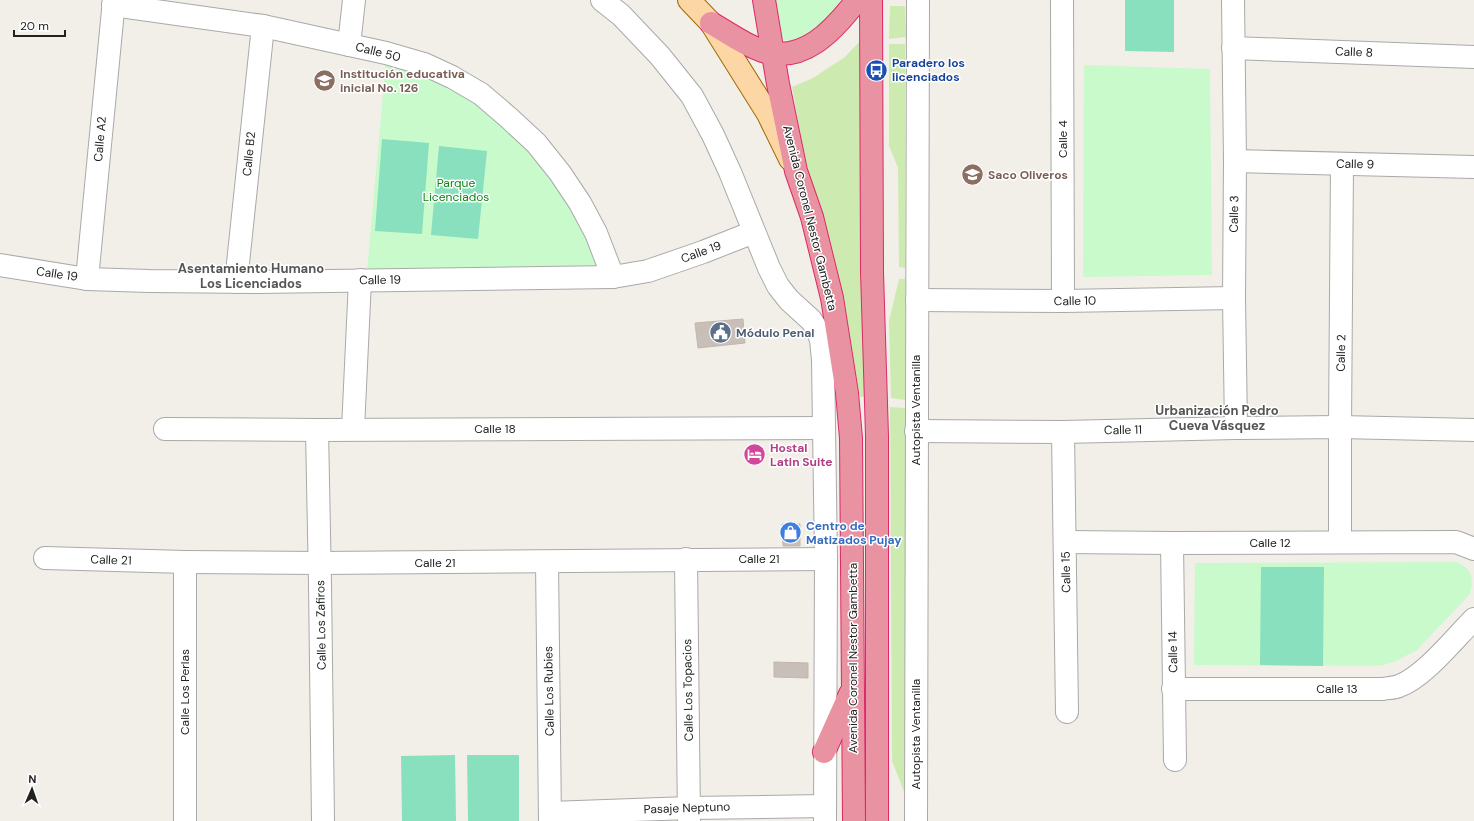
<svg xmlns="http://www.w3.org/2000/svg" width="1474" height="821" viewBox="0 0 1474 821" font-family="'DM Sans',sans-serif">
  <rect width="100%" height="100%" fill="#f2efe9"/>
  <g fill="#cdebb0">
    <path d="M 890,6 L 903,6 L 905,7 L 906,37 L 889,39 Z"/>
    <path d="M 862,39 L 868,396 L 860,397 L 845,311 L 804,153 L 792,87 L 813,78 L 845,57 Z"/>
    <path d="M 889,44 L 905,44 L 905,268 L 899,267 L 898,168 L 889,146 Z"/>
    <path d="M 899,279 L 905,279 L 905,400 L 891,398 L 889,321 Z"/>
    <path d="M 890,407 L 905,408 L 908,802 L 892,761 Z"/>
  </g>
  <g fill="#c8facc">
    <path d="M 774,0 L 841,0 L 835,11 L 816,32 L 793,43 L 782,38 Z"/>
    <path d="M 386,61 L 417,70 L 472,98 L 525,142 L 572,206 L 603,271 L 367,271 Z"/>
    <path d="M 1084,65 L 1210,69 L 1212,275 L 1083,277 Z"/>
    <path d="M 1457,562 C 1472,569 1474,578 1470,594 L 1417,650 L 1396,661 L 1383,665 L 1374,666 L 1194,665 L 1195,563 Z"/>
  </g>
  <g fill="#88e0be">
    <path d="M 1125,0 L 1174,0 L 1174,52 L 1125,51 Z"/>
    <path d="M 382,139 L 429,143 L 422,234 L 375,231 Z"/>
    <path d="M 439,146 L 487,151 L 478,239 L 431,235 Z"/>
    <path d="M 1261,567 L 1324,567 L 1323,666 L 1260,665 Z"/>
    <path d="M 455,755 L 456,821 L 402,821 L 401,756 Z"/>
    <path d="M 467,755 L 519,755 L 519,821 L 468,821 Z"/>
  </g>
  <g fill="#c7bfb8" stroke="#c4b6ab">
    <path d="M 743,319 L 745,343 L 698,348 L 695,323 Z"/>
    <path d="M 782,524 L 800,524 L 800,546 L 783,546 Z"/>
    <path d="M 774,662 L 808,663 L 808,678 L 774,677 Z"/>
  </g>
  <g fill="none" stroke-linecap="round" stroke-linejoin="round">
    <defs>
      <g id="minor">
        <path d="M 602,0 L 621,15 L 660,56 L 692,96 L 713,135 L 730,172 L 769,268 L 778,286 L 789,300 L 811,320 L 817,329 L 821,340 L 823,360 L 826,559 L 825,821"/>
        <path d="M 1062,0 L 1063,301"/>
        <path d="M 1233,0 L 1235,161 L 1234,298 L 1236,428"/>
        <path d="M 113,5 L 263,26 L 386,53 L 424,64 L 452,77 L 481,94 L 509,118 L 536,143 L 560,173 L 580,203 L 596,233 L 613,277"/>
        <path d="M 349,45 L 354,0"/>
        <path d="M 1233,48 L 1474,57"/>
        <path d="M 1235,161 L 1474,167"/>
        <path d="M 0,265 L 87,279 L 149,281 L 258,282 L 613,277 L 648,271 L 703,252 L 754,232"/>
        <path d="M 87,279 L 114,0"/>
        <path d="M 236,282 L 263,26"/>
        <path d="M 917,300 L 1063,301 L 1234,298"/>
        <path d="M 165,429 L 317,430 L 824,428"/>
        <path d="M 353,429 L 360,280"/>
        <path d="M 317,430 L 320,584 L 323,821"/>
        <path d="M 916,431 L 1063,432 L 1236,428 L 1340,427 L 1474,430"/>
        <path d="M 1063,432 L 1067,712"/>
        <path d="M 1065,542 L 1172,543 L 1456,542 L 1474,549"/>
        <path d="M 1340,542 L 1340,427 L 1342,164"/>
        <path d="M 1172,543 L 1175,760"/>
        <path d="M 45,558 L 185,562 L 320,563 L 826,559"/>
        <path d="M 686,559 L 689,821"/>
        <path d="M 547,562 L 550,821"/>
        <path d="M 1173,689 L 1383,689 C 1388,688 1394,688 1399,686 C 1424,677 1455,638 1474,619"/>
        <path d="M 550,813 L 689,808 L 825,806"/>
        <path d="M 185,821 L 185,562"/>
        <path d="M 916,821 L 918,0"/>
      </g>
      <path id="major" d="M 689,0 L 711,23 L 768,114 L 790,159"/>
      <g id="highway">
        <path d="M 764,0 L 778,84 L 796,171 L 812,217 L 832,298 L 847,393 L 851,438 L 854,821"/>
        <path d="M 871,0 L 872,272 L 877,436 L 877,821"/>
        <path d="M 711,23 C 727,32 743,44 760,50 C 802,66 834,30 857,0"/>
        <path d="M 824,752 L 850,694"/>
      </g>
    </defs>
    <use href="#minor" stroke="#a9a9a9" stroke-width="24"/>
    <use href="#major" stroke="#a06b00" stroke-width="24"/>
    <use href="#highway" stroke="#dc2a67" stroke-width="24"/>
    <use href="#minor" stroke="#fff" stroke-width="22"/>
    <use href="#major" stroke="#fcd6a4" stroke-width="22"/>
    <use href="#highway" stroke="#e892a2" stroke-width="22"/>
  </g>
  <defs>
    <symbol id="bus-disc" viewBox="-11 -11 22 22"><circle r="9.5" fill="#1a4fb4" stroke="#fff"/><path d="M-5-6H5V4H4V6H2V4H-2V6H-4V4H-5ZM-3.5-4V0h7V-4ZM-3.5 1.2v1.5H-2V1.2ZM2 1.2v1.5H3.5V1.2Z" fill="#fff"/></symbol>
    <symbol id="school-disc" viewBox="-11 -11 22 22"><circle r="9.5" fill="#8d6e63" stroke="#fff"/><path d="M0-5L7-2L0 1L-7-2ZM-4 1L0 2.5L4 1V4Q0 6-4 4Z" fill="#fff"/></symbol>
    <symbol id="civic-disc" viewBox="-11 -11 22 22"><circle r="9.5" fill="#5c6f8a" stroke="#fff"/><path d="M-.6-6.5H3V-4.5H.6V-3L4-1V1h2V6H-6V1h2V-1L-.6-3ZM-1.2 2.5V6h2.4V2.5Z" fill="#fff"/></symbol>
    <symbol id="hotel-disc" viewBox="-11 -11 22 22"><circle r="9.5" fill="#d1479c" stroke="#fff"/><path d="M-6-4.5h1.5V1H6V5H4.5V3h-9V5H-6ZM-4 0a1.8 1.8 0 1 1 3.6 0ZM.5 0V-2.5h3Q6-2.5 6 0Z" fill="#fff"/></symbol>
    <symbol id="shop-disc" viewBox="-11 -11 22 22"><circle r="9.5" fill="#3f7fe0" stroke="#fff"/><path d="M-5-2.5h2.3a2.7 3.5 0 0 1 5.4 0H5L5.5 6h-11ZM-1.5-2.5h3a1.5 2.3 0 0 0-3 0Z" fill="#fff"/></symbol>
  </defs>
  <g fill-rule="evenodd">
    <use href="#bus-disc" x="864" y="58" width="25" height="25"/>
    <use href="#school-disc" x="312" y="68" width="25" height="25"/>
    <use href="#school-disc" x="960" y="162" width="25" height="25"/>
    <use href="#civic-disc" x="708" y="320" width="25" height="25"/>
    <use href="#hotel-disc" x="742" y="442" width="25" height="25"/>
    <use href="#shop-disc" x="778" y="520" width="25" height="25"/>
  </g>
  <g text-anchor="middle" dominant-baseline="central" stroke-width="3" stroke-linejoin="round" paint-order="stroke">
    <g font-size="12" fill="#222" stroke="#fff">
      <text transform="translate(378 52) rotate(14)">Calle 50</text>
      <text transform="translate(1354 52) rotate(2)">Calle 8</text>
      <text transform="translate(100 139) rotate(-85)">Calle A2</text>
      <text transform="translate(1063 139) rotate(-90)">Calle 4</text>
      <text transform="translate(249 154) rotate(-84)">Calle B2</text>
      <text transform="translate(1355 164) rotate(1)">Calle 9</text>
      <text transform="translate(1234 214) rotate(-89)">Calle 3</text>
      <text transform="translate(810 218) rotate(76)">Avenida Coronel Nestor Gambetta</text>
      <text transform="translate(701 252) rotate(-20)">Calle 19</text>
      <text transform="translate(57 274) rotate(8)">Calle 19</text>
      <text transform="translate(380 280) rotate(-1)">Calle 19</text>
      <text transform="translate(1075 301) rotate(-1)">Calle 10</text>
      <text transform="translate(1341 353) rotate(-89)">Calle 2</text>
      <text transform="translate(916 410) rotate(-90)">Autopista Ventanilla</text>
      <text x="495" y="429">Calle 18</text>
      <text transform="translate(1123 430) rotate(-1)">Calle 11</text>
      <text x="1270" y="543">Calle 12</text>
      <text x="759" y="559">Calle 21</text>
      <text transform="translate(111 560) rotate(2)">Calle 21</text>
      <text x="435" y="563">Calle 21</text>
      <text transform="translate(1066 572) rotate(-91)">Calle 15</text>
      <text transform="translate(321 625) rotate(-91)">Calle Los Zafiros</text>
      <text transform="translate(1173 652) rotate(-91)">Calle 14</text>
      <text transform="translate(853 658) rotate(-90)">Avenida Coronel Nestor Gambetta</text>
      <text x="1337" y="689">Calle 13</text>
      <text transform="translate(688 690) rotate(-91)">Calle Los Topacios</text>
      <text transform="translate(549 691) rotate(-91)">Calle Los Rubies</text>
      <text transform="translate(185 692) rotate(-90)">Calle Los Perlas</text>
      <text transform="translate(916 734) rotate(-90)">Autopista Ventanilla</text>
      <text transform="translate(687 808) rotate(-2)">Pasaje Neptuno</text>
    </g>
    <g font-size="12" font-weight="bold" fill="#164399" stroke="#fff" text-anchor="start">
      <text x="892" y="63">Paradero los<tspan x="892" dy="14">licenciados</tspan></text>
    </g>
    <g font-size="12" font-weight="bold" fill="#785e54" stroke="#fff" text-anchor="start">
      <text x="340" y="74">Institución educativa<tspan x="340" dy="14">inicial No. 126</tspan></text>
      <text x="988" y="175">Saco Oliveros</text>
    </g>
    <g font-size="12" fill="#0c8416" stroke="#fff">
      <text x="456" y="183">Parque<tspan x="456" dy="14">Licenciados</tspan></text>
    </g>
    <g font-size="12" font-weight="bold" fill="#4e5e75" stroke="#fff" text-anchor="start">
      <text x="736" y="333">Módulo Penal</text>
    </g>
    <g font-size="12" font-weight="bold" fill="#b23c85" stroke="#fff" text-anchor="start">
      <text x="770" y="448">Hostal<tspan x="770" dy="14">Latin Suite</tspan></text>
    </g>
    <g font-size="12" font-weight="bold" fill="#366cbe" stroke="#fff" text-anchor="start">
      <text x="806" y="526">Centro de<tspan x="806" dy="14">Matizados Pujay</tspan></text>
    </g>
    <g font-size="13" font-weight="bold" fill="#555" stroke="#fff">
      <text x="251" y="268">Asentamiento Humano<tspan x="251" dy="15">Los Licenciados</tspan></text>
      <text x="1217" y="410">Urbanización Pedro<tspan x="1217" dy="15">Cueva Vásquez</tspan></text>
    </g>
  </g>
  <g transform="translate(32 789) rotate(2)" stroke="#ffffff" stroke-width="3" paint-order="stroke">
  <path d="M0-3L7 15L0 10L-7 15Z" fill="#222222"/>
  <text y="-6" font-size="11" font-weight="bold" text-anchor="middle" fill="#222222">N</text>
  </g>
  <path d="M14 30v6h51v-6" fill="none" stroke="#222222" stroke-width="2"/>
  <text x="20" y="30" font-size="12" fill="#222222" stroke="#ffffff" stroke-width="3" paint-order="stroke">20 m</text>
</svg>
